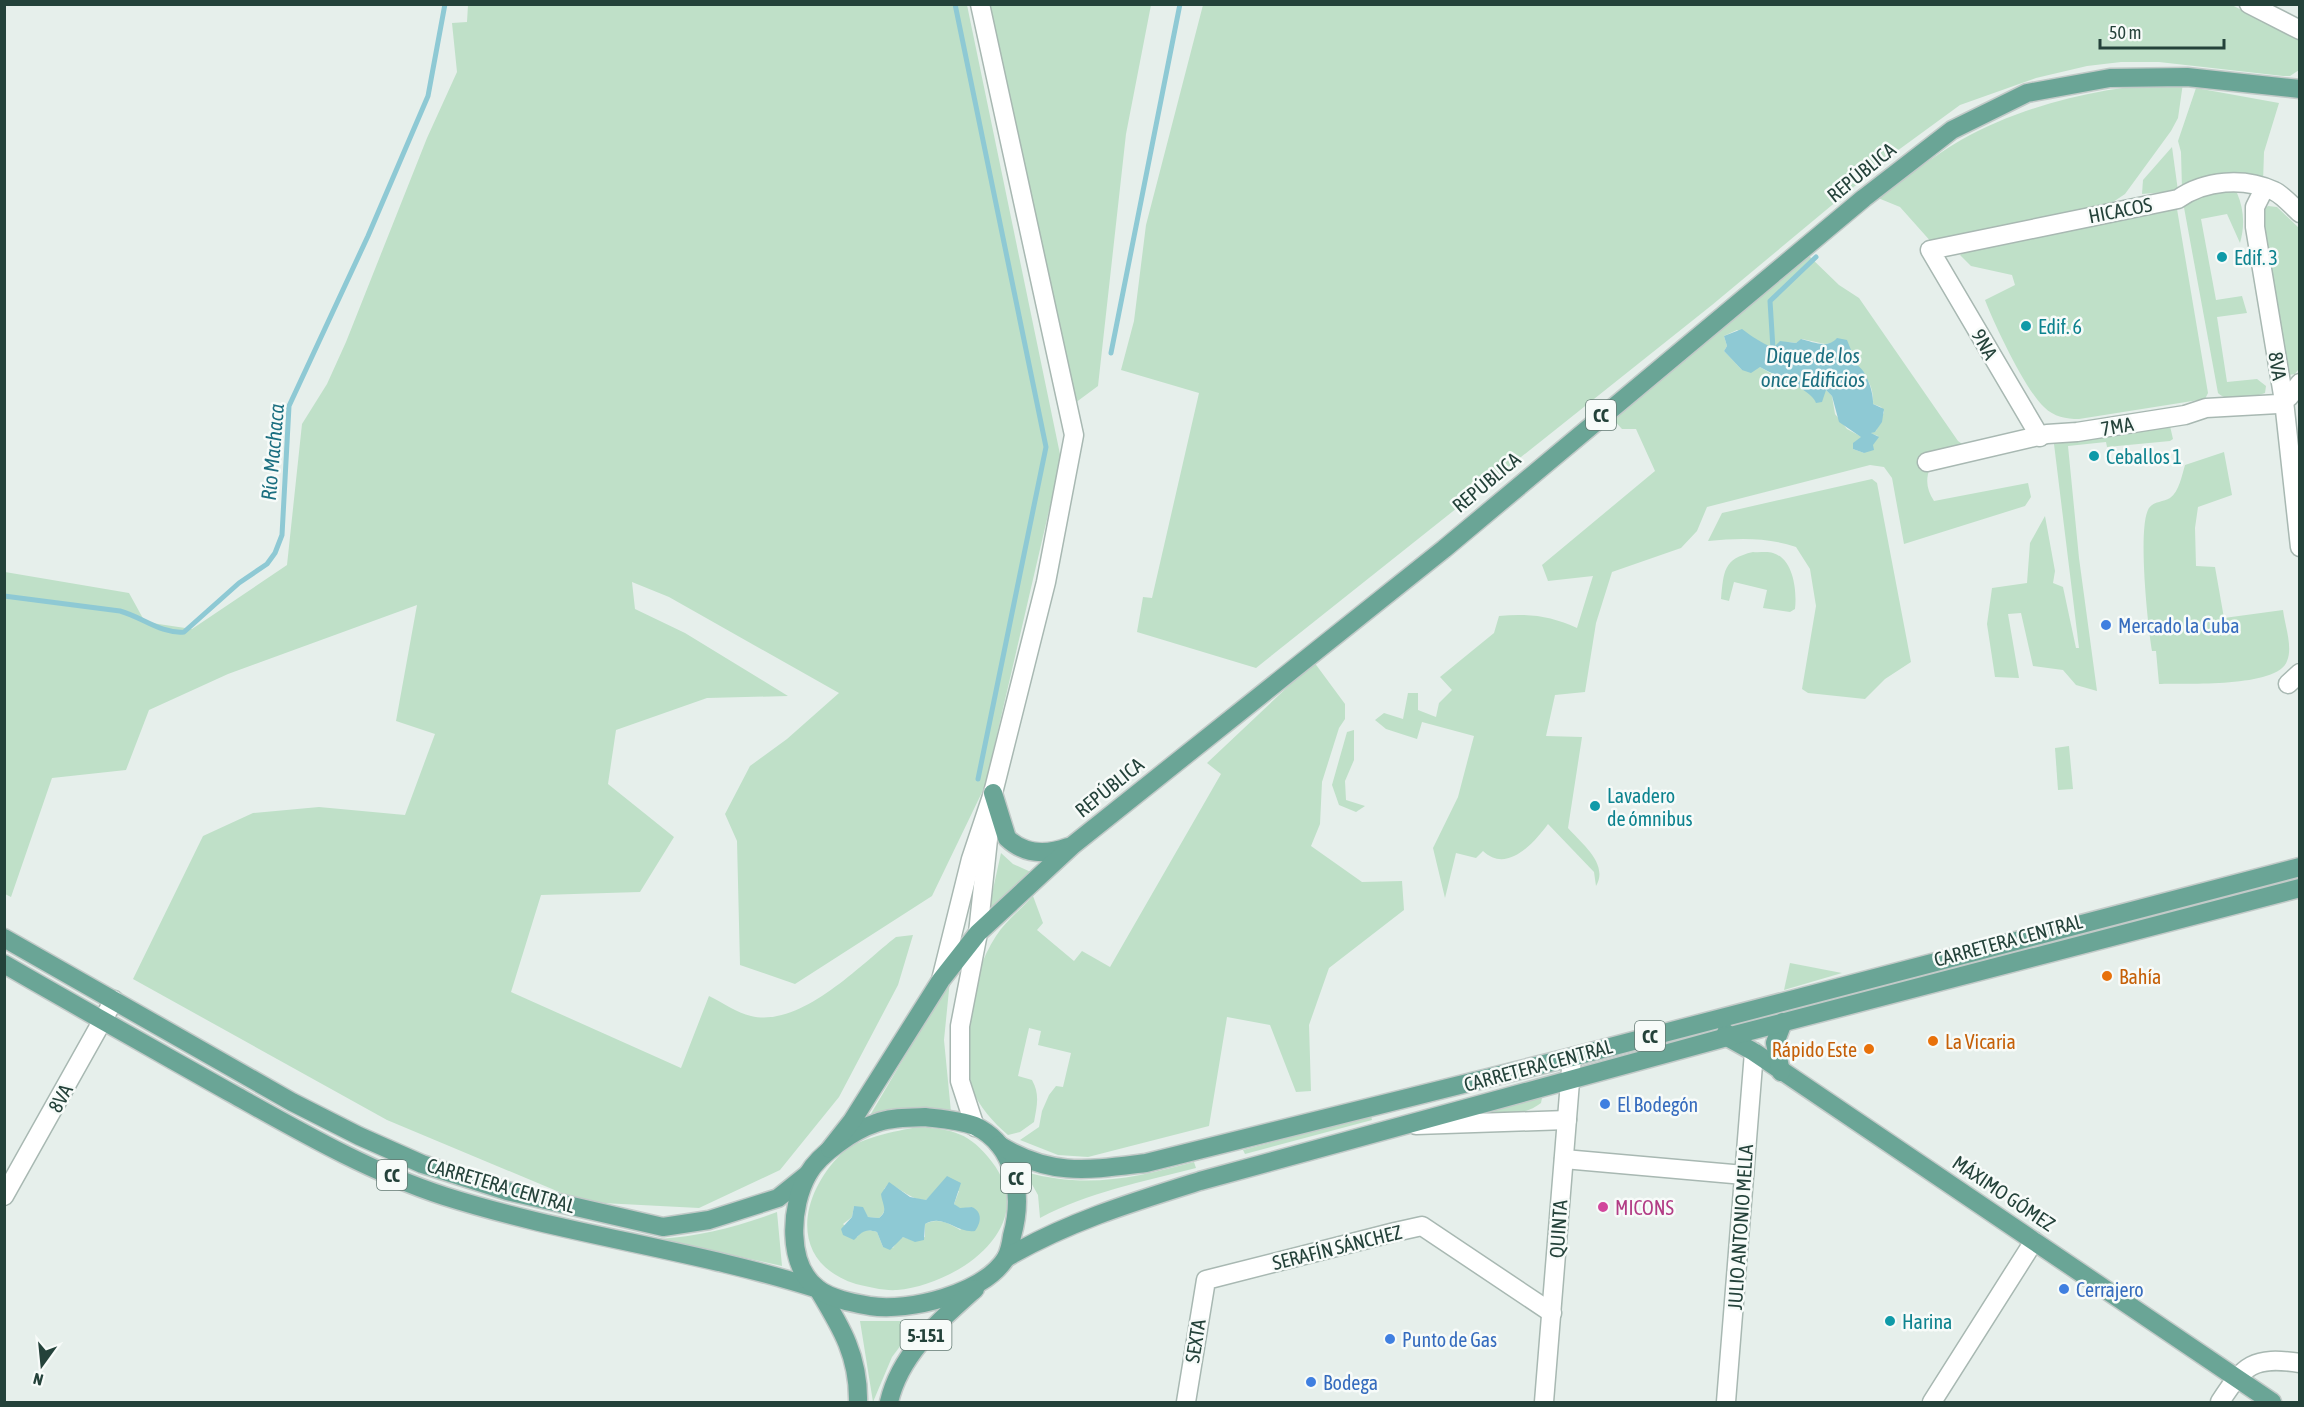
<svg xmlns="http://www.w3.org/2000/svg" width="2304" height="1407" viewBox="0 0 2304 1407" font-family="'Asap Condensed',sans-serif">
  <rect width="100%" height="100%" fill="#e6efeb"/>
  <g fill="#bfe0c8" fill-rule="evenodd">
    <path d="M 2230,4 L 2299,40 L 2299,70 L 2290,76 L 2283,76 L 2159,62 L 2121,62 L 2087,66 L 2036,78 L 1960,105 L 1897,151 L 1712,305 L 1256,668 L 1137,632 L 1143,597 L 1152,598 L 1199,393 L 1121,370 L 1134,321 L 1146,225 L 1203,5 Z"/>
    <path d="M 468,5 L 967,5 L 1061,459 L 985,786 L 932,896 L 795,984 L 740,965 L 737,841 L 725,814 L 750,766 L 787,739 L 839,693 L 669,597 L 632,582 L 635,609 L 685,633 L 788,696 L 707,698 L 616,730 L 608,784 L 674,837 L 640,892 L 541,895 L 511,992 L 681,1068 L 709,996 C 722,1002 737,1013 751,1016 C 801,1028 860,965 896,937 L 913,935 L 898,985 L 839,1097 L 780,1170 L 699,1208 L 583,1202 L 387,1120 L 133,979 L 203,836 L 253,813 L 319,807 L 405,815 L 435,734 L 396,721 L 417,605 L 228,674 L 149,710 L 126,770 L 52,778 L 11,897 L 5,894 L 5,572 L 129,593 L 145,622 L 192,629 L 287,565 L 302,424 L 327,384 L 346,342 L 427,138 L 457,72 L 452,23 L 467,22 Z"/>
    <path d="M 978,5 L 1151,5 L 1126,134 L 1098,386 L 1075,403 Z"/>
    <path d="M 2183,83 L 2178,118 L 2171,131 L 2125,194 L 2110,204 L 1933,244 L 1900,207 L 1878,198 C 1905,179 1932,157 1961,140 C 2027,103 2108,85 2183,83 Z"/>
    <path d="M 2196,88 L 2279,103 L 2264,152 L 2263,183 L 2182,189 L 2181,152 L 2178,141 Z"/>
    <path d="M 2172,147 L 2178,191 L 2142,194 L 2143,180 Z"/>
    <path d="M 2225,187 L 2237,193 C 2244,209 2245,226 2240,243 L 2227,214 L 2201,219 L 2216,300 L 2242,296 L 2247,313 L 2217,317 L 2227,382 L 2257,379 L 2266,386 L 2265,393 C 2252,398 2228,403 2218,393 L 2183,202 Z"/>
    <path d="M 2174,206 L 2177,209 L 2208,393 L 2205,399 L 2079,419 C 2066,419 2054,417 2044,407 C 2026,391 1994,324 1985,300 L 2015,285 L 2012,275 L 1971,266 L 1960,255 L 1973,245 Z"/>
    <path d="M 2268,206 L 2277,207 L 2299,228 L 2300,367 L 2295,374 L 2289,375 L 2284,371 L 2261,211 Z"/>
    <path d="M 1808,255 L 1839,285 L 1859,298 L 1958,441 L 1968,448 L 1930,468 C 1925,480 1927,490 1934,501 L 2028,483 L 2031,497 L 2025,506 L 1904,544 L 1892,478 L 1884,467 L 1870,465 L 1707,507 L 1697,531 L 1681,548 L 1612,572 L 1596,623 L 1585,692 L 1555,695 L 1546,736 L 1582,737 L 1568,828 C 1582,844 1609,864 1596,886 L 1594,872 L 1548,824 C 1534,843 1507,874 1483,851 L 1476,858 L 1456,853 L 1445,898 L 1433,848 L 1458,797 L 1474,736 L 1422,722 L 1417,739 L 1386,729 L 1375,720 L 1384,713 L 1403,719 L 1408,693 L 1418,693 L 1418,710 L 1436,717 L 1439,703 L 1452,690 L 1440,677 L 1494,633 L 1499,616 C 1528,613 1551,616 1577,628 L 1593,576 L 1548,581 L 1542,565 L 1655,471 L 1636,429 L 1622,429 L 1610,416 ZM 1737,330 L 1773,349 L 1788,342 L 1796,343 L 1802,339 L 1825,344 L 1833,343 C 1850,364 1875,373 1873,404 L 1881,407 L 1884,412 L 1876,431 L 1870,433 L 1878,436 L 1864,453 L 1853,449 L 1854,443 L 1862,437 L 1847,429 L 1835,414 L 1832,396 L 1825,389 L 1784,381 L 1760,367 L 1742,370 L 1724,351 L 1727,346 L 1724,336 Z"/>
    <path d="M 2170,426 L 2173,439 L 2170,441 L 2107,447 L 2106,442 L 2068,446 L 2079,558 L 2097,691 L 2076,685 L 2063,670 L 2033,666 L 2021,613 L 2008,614 L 2019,678 L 1995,677 L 1987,624 L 1992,588 L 2027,583 L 2030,543 L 2045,516 L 2055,571 L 2053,583 L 2063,587 L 2076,648 L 2079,648 L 2054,444 Z"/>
    <path d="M 2224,452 L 2232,495 L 2198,507 L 2195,528 L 2196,566 L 2215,567 L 2224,618 L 2283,610 C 2285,626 2293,647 2287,661 C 2278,688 2185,683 2159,684 L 2156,651 L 2152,651 C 2148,628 2137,526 2149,508 C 2154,501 2164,502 2170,498 C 2179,492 2182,475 2185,465 Z"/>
    <path d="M 1872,479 L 1877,483 L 1911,662 L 1885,679 L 1865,699 L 1808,693 L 1802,689 L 1816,606 L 1810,569 L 1796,547 C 1766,537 1739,538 1708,541 L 1722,513 Z"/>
    <path d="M 1753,552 C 1759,553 1767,551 1773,553 C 1794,559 1797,592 1795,609 L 1790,612 L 1763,608 L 1767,590 L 1734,582 L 1729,601 L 1721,599 C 1724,571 1723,559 1753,552 Z"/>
    <path d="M 1314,662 L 1345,704 L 1345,719 L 1339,728 L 1322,782 L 1320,824 L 1311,846 L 1362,882 L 1402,881 L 1404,910 L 1329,968 L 1309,1025 L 1311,1091 L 1296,1092 L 1270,1025 L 1227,1017 L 1209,1126 L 1088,1157 L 1058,1155 L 1020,1140 L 1039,1127 L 1042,1111 L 1049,1095 L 1056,1086 L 1063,1087 L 1071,1053 L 1038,1045 L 1041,1031 L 1029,1028 L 1018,1076 L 1032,1080 C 1040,1094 1037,1106 1034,1122 L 1020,1132 L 1008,1135 C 994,1123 978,1106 972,1088 C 957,1044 971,974 996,936 C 1005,922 1021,909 1033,896 L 1043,923 L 1037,930 L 1074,961 L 1082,951 L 1110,967 L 1221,774 L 1207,763 Z"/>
    <path d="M 1354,730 L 1354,760 L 1345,781 L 1346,800 L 1365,806 L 1356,812 L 1339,805 L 1332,785 L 1347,732 Z"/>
    <path d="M 2069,746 L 2073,789 L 2058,790 L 2055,748 Z"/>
    <path d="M 1001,853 L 1013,864 L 1033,873 L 988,912 Z"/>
    <path d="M 1790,963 L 1842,973 L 1784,990 Z"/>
    <path d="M 950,980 L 944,1040 L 951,1112 L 905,1108 L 869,1117 Z"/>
    <path d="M 1539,1095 L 1542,1098 L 1541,1103 C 1521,1118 1496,1116 1472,1116 Z"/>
    <path d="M 1371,1116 L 1372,1120 L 1245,1154 L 1243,1150 Z"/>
    <path d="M 918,1127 C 953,1129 970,1133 992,1162 C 1042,1227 956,1285 897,1290 C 885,1291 868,1287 856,1284 C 789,1263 798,1197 841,1154 C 857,1138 896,1131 918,1127 ZM 888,1184 C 903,1189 910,1200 926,1200 L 936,1190 L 959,1191 L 954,1204 L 960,1209 L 972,1207 L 978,1213 L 960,1230 C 950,1223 937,1217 925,1224 L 925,1237 L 914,1241 L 904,1237 L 899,1238 L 893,1248 L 883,1247 L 877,1232 C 868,1229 863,1229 857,1237 L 843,1224 L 852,1217 L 854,1206 L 868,1217 L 879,1218 C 888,1211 885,1199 884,1189 Z"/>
    <path d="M 1194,1162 L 1196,1168 C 1143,1182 1088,1192 1040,1218 L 1038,1195 L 1025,1172 C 1088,1189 1133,1178 1194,1162 Z"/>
    <path d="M 777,1212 L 782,1266 L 659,1239 C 701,1236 737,1227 777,1212 Z"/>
    <path d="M 860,1321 L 919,1321 L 892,1357 L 873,1402 Z"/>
  </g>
  <g fill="#8ec9d4">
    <path d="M 1742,329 C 1752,337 1761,342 1773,348 L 1780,341 L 1796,343 L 1801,339 C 1813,342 1828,349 1837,338 L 1847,340 L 1851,350 L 1845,357 L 1855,361 L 1855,364 C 1866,368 1874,393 1873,404 L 1884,409 L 1882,422 L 1875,432 L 1871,433 L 1879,437 L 1873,445 L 1874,450 L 1864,453 L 1853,449 L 1853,443 L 1861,437 L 1839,422 L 1832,396 L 1826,390 L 1822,402 L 1816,403 C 1812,390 1772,374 1760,367 L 1751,373 L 1742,370 L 1724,351 L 1727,346 L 1724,336 Z"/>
    <path d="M 947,1176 L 961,1183 L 954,1204 L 960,1208 L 972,1207 C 983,1212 981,1223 975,1231 C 957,1234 944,1213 925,1224 L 924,1240 L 915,1242 L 903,1237 L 890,1250 L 883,1247 L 877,1232 C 865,1228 862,1232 854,1240 L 843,1235 L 841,1229 L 852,1217 L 854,1206 L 863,1207 L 868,1217 L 879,1218 C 889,1211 882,1204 881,1194 L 889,1182 L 910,1197 L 926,1200 Z"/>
  </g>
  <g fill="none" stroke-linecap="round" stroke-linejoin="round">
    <g stroke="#8ec9d4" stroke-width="5">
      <path d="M 955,4 L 1046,447 L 978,779"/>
      <path d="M 1773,349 L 1770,301 L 1816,257"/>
      <path d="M 1111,353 L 1180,4"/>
      <path d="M 4,596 L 120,611 C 142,617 161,634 184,632 L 239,583 L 267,564 L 275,553 L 282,535 L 289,406 L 368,236 L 428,96 L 445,4"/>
    </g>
    <defs>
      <g id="minor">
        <path d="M 2249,4 L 2300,30"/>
        <path d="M 2264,189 L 2255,207 L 2255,227 L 2284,401 L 2300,547"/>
        <path d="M 2040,437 L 1930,250 L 2178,199 C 2205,180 2244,177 2274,191 C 2283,195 2292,206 2300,213"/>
        <path d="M 1927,462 L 2047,434 L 2077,432 L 2185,415 L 2206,408 L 2278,404 L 2289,397 L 2300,383"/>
        <path d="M 2288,684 L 2300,673"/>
        <path d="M 941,980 L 971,859 L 993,793 L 1046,582 L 1074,435 L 980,4"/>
        <path d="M 1416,1125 L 1567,1120"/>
        <path d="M 975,1127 L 960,1081 L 960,1026 L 978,933 L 989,830"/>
        <path d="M 1564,1159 L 1744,1175"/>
        <path d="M 4,1196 L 114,1000"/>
        <path d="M 1186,1402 L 1206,1280 L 1395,1232 L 1422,1226 L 1552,1313"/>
        <path d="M 1544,1402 L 1572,1057"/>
        <path d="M 1726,1402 L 1754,1052"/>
        <path d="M 1932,1402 L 2034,1241"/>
        <path d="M 2220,1402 C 2244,1365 2253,1356 2300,1363"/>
      </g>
      <g id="major">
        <path d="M 993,793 L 1007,838 C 1025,855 1046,855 1068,847"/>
        <path d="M 4,938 L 292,1102 L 359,1136 L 422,1164 L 507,1191 L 663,1227 L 709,1220 L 778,1198 L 808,1174"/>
        <path d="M 4,964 C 80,1008 157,1051 233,1094 C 301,1132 370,1172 444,1196 C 567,1235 696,1250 818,1289 C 841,1327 859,1356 858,1402"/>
        <path d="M 1726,1033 L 1727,1037 L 1754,1052 L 2272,1402"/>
        <path d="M 1781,1072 L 1775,1043 L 1783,1022"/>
        <path d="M 925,1117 C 942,1119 959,1120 975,1126 C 1017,1146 1023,1197 1012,1236 C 1011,1243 1009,1252 1006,1258 C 983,1294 909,1312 870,1306 C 854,1303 831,1299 818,1289 C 786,1265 790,1206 808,1174 C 819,1154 854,1130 876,1123 C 891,1117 909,1118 925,1117 Z"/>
        <path d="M 999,1145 C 1051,1177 1089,1170 1146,1163 L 1572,1057 L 2300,867"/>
        <path d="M 830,1149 L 852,1121 L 941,980 L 978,933 L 1073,845 L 1444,549 L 1864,198 L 1952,130 L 2027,93 L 2110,78 L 2187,77 L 2300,89"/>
        <path d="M 1006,1258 C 1067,1222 1133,1202 1200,1181 L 1727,1037 L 2300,888"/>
        <path d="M 889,1402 C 900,1354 939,1321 975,1289"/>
      </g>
    </defs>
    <use href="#minor" stroke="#a8b8b2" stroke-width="21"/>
    <use href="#major" stroke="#c2cac8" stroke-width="21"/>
    <use href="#minor" stroke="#fff" stroke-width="18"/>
    <use href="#major" stroke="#6aa596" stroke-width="18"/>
  </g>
  <g fill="#0f9aa8" stroke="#f7fbf9" stroke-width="2">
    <circle cx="2222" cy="257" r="6"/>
    <circle cx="2026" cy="326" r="6"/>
    <circle cx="2094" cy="456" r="6"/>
    <circle cx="1595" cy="806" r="6"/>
    <circle cx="1890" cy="1321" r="6"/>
  </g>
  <g fill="#3f7fe0" stroke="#f7fbf9" stroke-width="2">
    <circle cx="2106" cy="625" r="6"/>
    <circle cx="1605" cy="1104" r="6"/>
    <circle cx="2064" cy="1289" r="6"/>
    <circle cx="1390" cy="1339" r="6"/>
    <circle cx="1311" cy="1382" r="6"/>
  </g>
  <g fill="#e8710a" stroke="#f7fbf9" stroke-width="2">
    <circle cx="2107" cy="976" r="6"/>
    <circle cx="1933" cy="1041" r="6"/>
    <circle cx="1869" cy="1049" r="6"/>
  </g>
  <circle fill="#d1479c" stroke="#f7fbf9" stroke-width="2" cx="1603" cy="1207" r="6"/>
  <g text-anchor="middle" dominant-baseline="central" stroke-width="5" stroke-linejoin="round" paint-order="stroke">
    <g fill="#f7fbf9" stroke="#637a73" stroke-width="1.5">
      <rect x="1586" y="400" width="30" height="30" rx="4.5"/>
      <rect x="1635" y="1021" width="30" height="30" rx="4.5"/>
      <rect x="377" y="1160" width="30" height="30" rx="4.5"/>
      <rect x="1001" y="1163" width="30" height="30" rx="4.5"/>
      <rect x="900.5" y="1320" width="51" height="30" rx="4.5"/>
    </g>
    <g font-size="18" font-weight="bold" fill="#24423a">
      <text x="1601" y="415">CC</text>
      <text x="1650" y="1036">CC</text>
      <text x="392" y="1175">CC</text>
      <text x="1016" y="1178">CC</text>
      <text x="926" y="1335">5-151</text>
    </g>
    <g font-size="20" fill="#24423a" stroke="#f7fbf9">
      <text transform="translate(1861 172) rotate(-39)">REPÚBLICA</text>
      <text transform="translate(2120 210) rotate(-11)">HICACOS</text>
      <text transform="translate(1985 344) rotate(60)">9NA</text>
      <text transform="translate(2278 366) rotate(81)">8VA</text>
      <text transform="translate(2117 426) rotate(-10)">7MA</text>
      <text transform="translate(1486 482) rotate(-40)">REPÚBLICA</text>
      <text transform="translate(1109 787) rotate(-39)">REPÚBLICA</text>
      <text transform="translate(2008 940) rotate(-15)">CARRETERA CENTRAL</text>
      <text transform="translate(1538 1065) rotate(-15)">CARRETERA CENTRAL</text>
      <text transform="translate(60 1098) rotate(-61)">8VA</text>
      <text transform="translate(501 1185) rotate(16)">CARRETERA CENTRAL</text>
      <text transform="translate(2004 1193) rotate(34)">MÁXIMO GÓMEZ</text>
      <text transform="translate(1740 1227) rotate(-86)">JULIO ANTONIO MELLA</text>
      <text transform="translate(1558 1229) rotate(-86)">QUINTA</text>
      <text transform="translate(1337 1247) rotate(-14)">SERAFÍN SÁNCHEZ</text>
      <text transform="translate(1195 1341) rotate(-81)">SEXTA</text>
    </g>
    <g font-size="20" fill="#0d838f" stroke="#f7fbf9" text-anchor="start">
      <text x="2234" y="257">Edif. 3</text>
      <text x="2038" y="326">Edif. 6</text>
      <text x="2106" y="456">Ceballos 1</text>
      <text x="1607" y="795">Lavadero<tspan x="1607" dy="23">de ómnibus</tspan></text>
      <text x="1902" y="1321">Harina</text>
    </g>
    <g font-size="20" fill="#366cbe" stroke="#f7fbf9" text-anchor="start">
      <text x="2118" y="625">Mercado la Cuba</text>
      <text x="1617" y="1104">El Bodegón</text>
      <text x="2076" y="1289">Cerrajero</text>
      <text x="1402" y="1339">Punto de Gas</text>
      <text x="1323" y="1382">Bodega</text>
    </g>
    <g font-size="20" fill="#c56008" stroke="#f7fbf9" text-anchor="start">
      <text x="2119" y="976">Bahía</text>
      <text x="1945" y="1041">La Vicaria</text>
      <text x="1857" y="1049" text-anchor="end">Rápido Este</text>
    </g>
    <g font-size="20" fill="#b23c85" stroke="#f7fbf9" text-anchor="start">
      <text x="1615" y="1207">MICONS</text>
    </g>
    <g font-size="21" font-style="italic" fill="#1c6f80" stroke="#f7fbf9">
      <text x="1813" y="355">Dique de los<tspan x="1813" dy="24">once Edificios</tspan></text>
      <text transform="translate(272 452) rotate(-85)">Río Machaca</text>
    </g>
  </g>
  <rect width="2304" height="1407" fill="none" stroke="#24423a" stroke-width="12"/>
  <g transform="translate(42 1365) rotate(195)" stroke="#f7fbf9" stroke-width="4.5" paint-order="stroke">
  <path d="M0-4.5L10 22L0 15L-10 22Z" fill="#24423a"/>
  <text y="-9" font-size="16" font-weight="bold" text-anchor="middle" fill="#24423a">N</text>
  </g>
  <path d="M2100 39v9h124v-9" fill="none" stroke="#24423a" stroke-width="3"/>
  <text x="2109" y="39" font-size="18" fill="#24423a" stroke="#f7fbf9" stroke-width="4.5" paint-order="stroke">50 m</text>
</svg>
